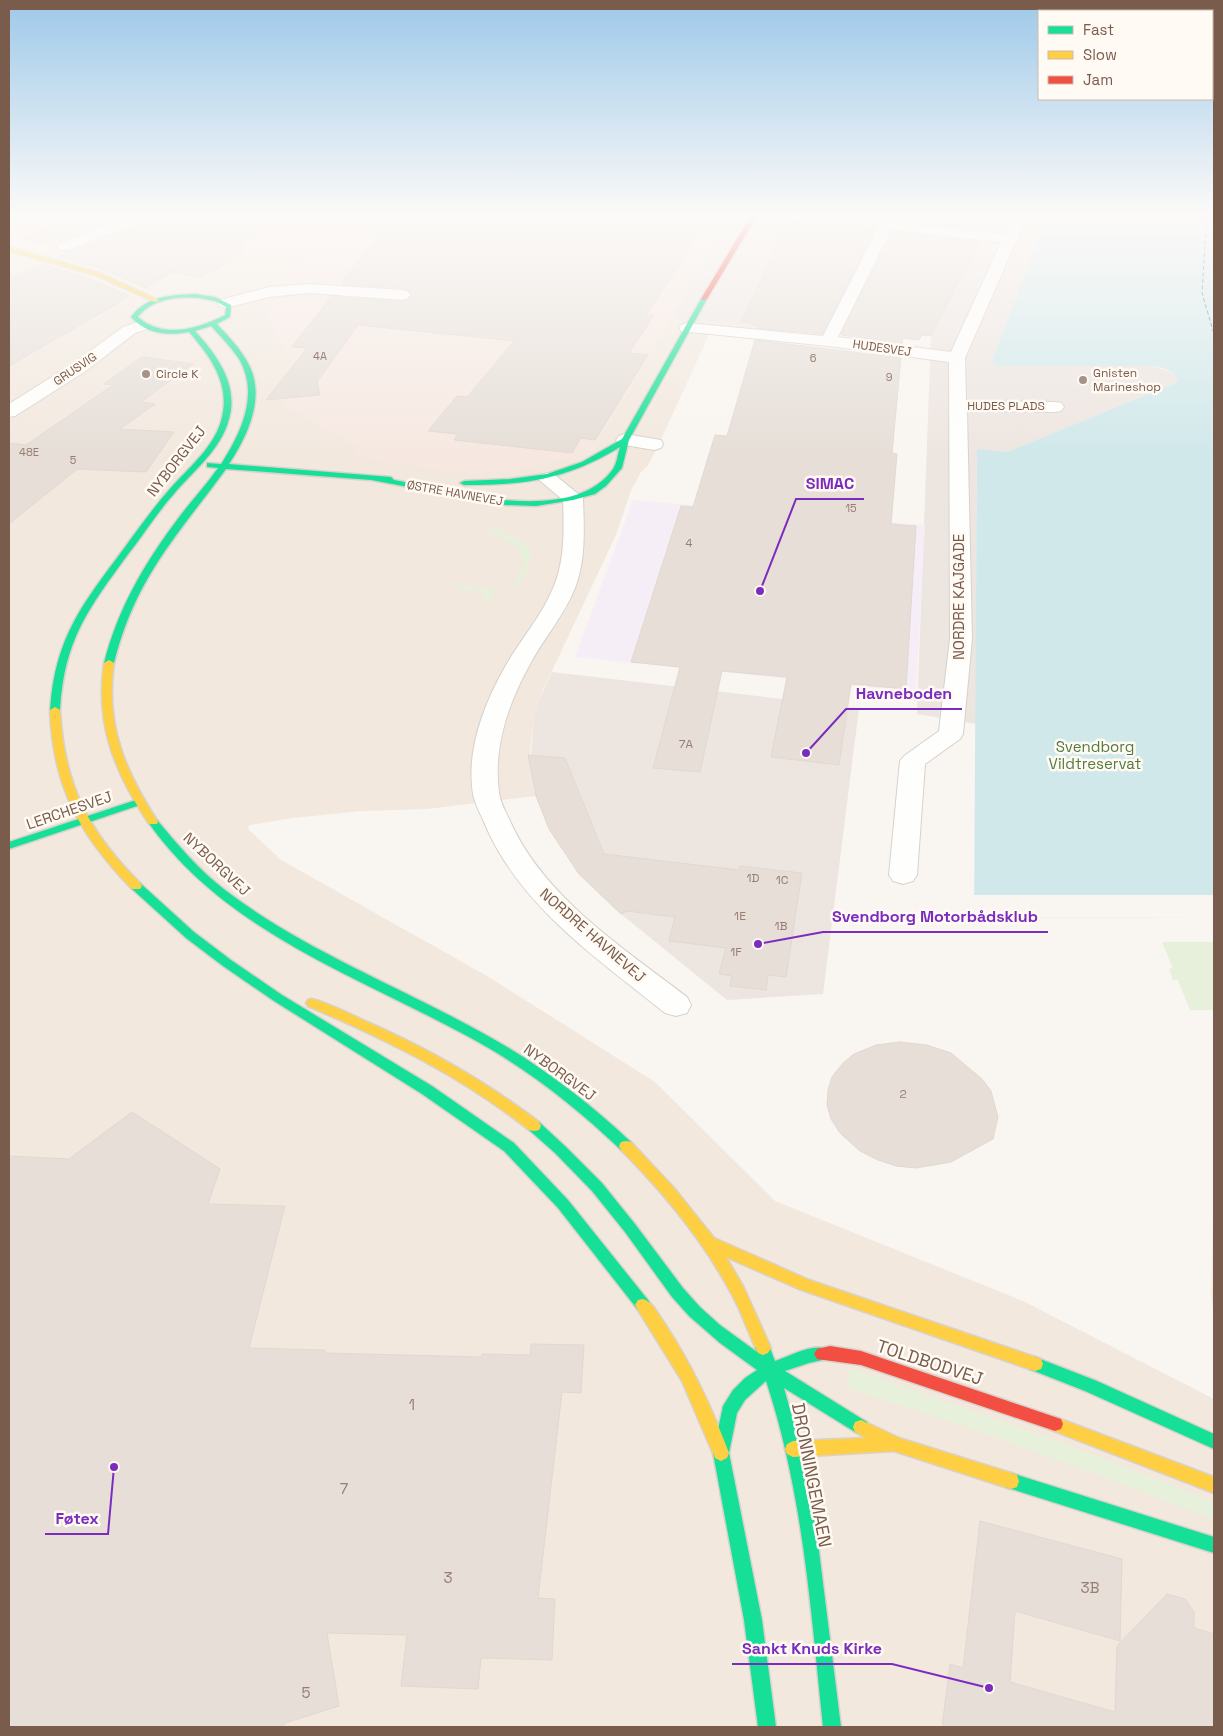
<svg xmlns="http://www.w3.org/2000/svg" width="1223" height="1736" viewBox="0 0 1223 1736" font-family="'Space Grotesk',sans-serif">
  <rect width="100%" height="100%" fill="#f9f5f0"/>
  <path fill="#f2e8de" d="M 9,214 L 1048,214 L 922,335 L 919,340 L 713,326 L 659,444 L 648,465 L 641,472 L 631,490 L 616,535 L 543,690 L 534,717 L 530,751 L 530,766 L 536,796 L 427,809 L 361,811 L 293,818 L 250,825 L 247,828 L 281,860 L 487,976 L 655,1082 L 775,1201 L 1023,1301 L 1214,1399 L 1214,1727 L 9,1727 Z"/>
  <g fill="#f6e8e1">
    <path d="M 499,220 L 716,240 L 592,454 L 509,471 L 476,473 L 448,471 L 351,456 L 358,448 L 287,407 L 283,369 L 293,363 L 269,320 L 272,282 L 341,231 L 478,243 Z"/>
    <path d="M 1214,1177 L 1214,1320 L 1211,1295 Z"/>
  </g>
  <g fill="#ede5e0">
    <path d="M 365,214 L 1048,214 L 991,363 L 997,366 L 1152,366 L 1171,372 L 1177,376 L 1178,380 L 1175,383 L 1007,452 L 977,450 L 976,724 L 917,714 L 931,336 L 922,335 L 919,340 L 672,319 L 715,240 L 499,220 L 478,243 L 341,231 Z"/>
    <path d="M 552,672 L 859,708 L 823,994 L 727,1000 L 621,914 L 579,874 L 549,829 L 536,796 L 530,766 L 534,717 L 540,699 Z"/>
  </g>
  <path fill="#f6eef6" d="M 633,500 L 925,525 L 916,692 L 575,657 Z"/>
  <g fill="#e7f0db">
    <path d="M 497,528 C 533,548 540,548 518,587 L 513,587 L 525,564 L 517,547 L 499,536 L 484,532 Z"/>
    <path d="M 454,584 L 496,589 L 491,599 L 485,600 L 482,598 L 484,592 L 455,588 Z"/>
    <path d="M 1162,942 L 1214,942 L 1214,1010 L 1190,1010 L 1178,980 L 1173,980 L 1169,969 L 1173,968 Z"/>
    <path d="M 850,1368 L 1061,1442 L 1214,1502 L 1214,1520 C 1095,1472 971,1427 846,1388 Z"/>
  </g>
  <path fill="#d0e8ea" d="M 1048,214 L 1214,214 L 1214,917 L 974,918 L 977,449 L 1007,452 L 1175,383 L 1178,380 C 1174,369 1162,368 1152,366 L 997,366 L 991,363 Z"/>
  <path fill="#f9f5f0" d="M 974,895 L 1214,895 L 1214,917 L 974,918 Z"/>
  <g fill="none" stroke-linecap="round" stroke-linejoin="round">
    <path stroke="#437c86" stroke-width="1" stroke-dasharray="4 2.5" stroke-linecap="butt" d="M 1207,214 L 1202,293 L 1214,334"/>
  </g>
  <g fill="#e6ded7" stroke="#e2d8d2">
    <path d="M 85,214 L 141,214 L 92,228 L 58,242 L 55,246 L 21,239 Z"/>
    <path d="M 168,214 L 288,214 L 236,251 L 244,252 L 202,277 L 173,272 L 145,288 L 103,269 L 59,257 L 104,238 L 165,219 Z"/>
    <path d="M 402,214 L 582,214 L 706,223 L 646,315 L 654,315 L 629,353 L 648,355 L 595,440 L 581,438 L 572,453 L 454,440 L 458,434 L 428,431 L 457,396 L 467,397 L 514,341 L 358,325 L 317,382 L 320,395 L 266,400 L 307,348 L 292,347 L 331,297 L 403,302 L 412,296 L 409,291 L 403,288 L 341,284 L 380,233 Z"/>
    <path d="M 833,214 L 995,214 L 986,230 L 916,223 L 888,217 Z"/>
    <path d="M 788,222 L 876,228 L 822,334 L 758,328 L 759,326 L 753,325 L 754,323 L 741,322 Z"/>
    <path d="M 893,230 L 916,235 L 980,242 L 931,336 L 922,335 L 919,340 L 903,338 L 902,344 L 841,335 Z"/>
    <path d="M 42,264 L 91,279 L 130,296 L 9,366 L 9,278 Z"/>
    <path d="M 755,340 L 901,358 L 892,453 L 897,454 L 891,524 L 916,526 L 906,689 L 851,684 L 839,765 L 771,757 L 787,677 L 722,671 L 700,772 L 653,768 L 680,667 L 631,662 L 681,506 L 693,507 L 715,435 L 727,436 Z"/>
    <path d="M 142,357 L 193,364 L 141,402 L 155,404 L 120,429 L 174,432 L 146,472 L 77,469 L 9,524 L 9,443 L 26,445 L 113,385 L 104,384 Z"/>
    <path d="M 528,755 L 565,758 L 604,854 L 739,870 L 740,866 L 802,873 L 786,977 L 768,975 L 766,990 L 730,986 L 732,976 L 719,974 L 726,948 L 669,941 L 675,917 L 627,911 L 621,914 L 579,874 L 549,829 L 536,796 Z"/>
    <path d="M 900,1042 L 927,1045 L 951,1053 L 982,1079 L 991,1091 L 998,1117 L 993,1139 L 951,1162 L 916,1168 L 896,1166 L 878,1160 L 860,1151 L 840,1133 L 831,1119 L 827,1105 L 828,1090 L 832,1077 L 843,1063 L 854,1054 L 876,1045 Z"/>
    <path d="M 132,1112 L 220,1169 L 208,1204 L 285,1206 L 249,1348 L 325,1350 L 325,1353 L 481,1357 L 482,1354 L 530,1355 L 531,1344 L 584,1345 L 581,1393 L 562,1392 L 538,1598 L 555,1599 L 552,1660 L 481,1658 L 478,1689 L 401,1686 L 407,1635 L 327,1633 L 339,1706 L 285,1723 L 284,1727 L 9,1727 L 9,1156 L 69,1159 Z"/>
    <path d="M 980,1521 L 1122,1559 L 1120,1641 L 1015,1611 L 1010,1682 L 1115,1712 L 1117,1646 L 1167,1594 L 1185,1599 L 1194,1612 L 1194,1628 L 1214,1634 L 1214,1727 L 942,1727 L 950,1664 L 963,1668 Z"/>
  </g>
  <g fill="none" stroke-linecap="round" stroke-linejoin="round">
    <defs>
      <g id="street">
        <path d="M 146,214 L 166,214 L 164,217 L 103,236 L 69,250 L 59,250 L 57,247 L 59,244 L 93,230 Z"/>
        <path d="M 753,214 L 811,214 L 888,219 L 916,225 L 1005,234 L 1015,214 L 1028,214 L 965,358 L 966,401 L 1055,402 L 1061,403 L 1064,407 L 1061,411 L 1055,412 L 967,411 L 972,639 L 963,734 L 960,739 L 925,764 L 917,875 L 913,881 L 903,884 L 893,881 L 889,875 L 900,761 L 904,756 L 939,731 L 950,639 L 949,362 L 828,346 L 681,331 L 679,328 L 681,325 L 687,323 L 823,336 L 879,226 L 760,218 ZM 892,228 L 916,233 L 1001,242 L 951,352 L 838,337 Z"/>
        <path d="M 309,284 L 403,290 L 408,292 L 411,295 L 408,298 L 403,300 L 309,293 L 269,297 L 225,308 L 220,306 L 217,303 L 220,300 L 269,287 Z"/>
        <path d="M 141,321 L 147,323 L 149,326 L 147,329 L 135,333 L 86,371 L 15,416 L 9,417 L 9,404 L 74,363 L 123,327 Z"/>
        <path d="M 625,434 L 661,440 L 663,444 L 661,448 L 654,450 L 619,444 L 616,440 L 619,436 Z"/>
        <path d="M 548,473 L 555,475 L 583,498 C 584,528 586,560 575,588 C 564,616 543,639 529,666 C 508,704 493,749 499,792 C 500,802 506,812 510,821 C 543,896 623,948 687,997 L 691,1005 L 687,1013 L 676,1016 L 665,1013 C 598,959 518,905 484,822 C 480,813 475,804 473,794 C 466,751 484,704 505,667 C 520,640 542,616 554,586 C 565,559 564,529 563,500 L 538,479 L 541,475 Z"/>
      </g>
      <g id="fast">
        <path d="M 195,294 L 215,297 L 231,305 L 230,317 L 217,324 C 229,337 242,350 250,367 C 265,399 247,437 229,464 L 391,477 L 394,480 C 452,491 572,527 613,469 C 617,463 618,453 620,447 C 566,480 525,485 464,485 L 460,483 L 464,481 L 510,479 L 547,474 L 582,462 L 622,439 L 701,299 L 704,297 L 707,299 L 629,440 L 622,468 L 606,486 L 595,494 L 573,500 L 536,506 L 505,505 L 371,480 L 226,469 C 177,536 135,578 114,663 L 109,666 L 106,665 L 104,663 C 118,608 145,562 180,516 C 192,500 206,485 218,468 L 207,467 L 207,463 L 221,464 L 223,461 C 242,431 259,393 239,359 C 231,347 221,337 211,326 L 195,331 C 217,355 239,385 229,419 C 221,450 193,471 173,495 C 157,513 144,534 129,553 C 89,608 64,639 60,710 L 58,712 L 52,712 L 50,710 C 55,636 83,604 125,547 C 139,528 153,508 169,490 C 188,468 216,446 222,417 C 230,383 210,356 189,332 C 167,336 146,334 131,317 C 146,296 171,295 195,294 ZM 199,298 L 215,301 L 226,307 L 225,315 C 198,329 163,339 138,317 C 151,299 178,296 199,298 Z"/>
        <path d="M 139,799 L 144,802 L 143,804 L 9,849 L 9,842 Z"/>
        <path d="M 153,819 L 157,820 C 178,845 199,870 225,890 C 302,949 394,984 479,1031 C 535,1061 585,1099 631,1142 L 633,1146 L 631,1150 L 626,1151 L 621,1150 C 575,1106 525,1067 469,1037 C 357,976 224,931 148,822 Z"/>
        <path d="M 136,882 L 140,883 L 194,932 L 231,960 L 282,995 L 432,1086 L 514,1143 L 568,1200 L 648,1300 L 651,1305 L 648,1310 L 643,1311 L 638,1310 L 558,1208 L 504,1151 L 422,1094 L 274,1001 L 223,966 L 186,938 L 132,889 L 130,886 Z"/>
        <path d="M 534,1121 L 539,1122 L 565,1146 L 602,1183 L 635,1224 L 683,1288 L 700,1307 L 720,1325 L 757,1352 L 755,1348 L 758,1343 L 763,1341 L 768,1343 L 775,1361 C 790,1356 812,1343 827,1349 L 830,1354 L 827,1359 L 809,1363 L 785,1371 L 867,1422 L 869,1427 L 867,1432 L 861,1434 L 855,1432 L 784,1388 L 798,1438 L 817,1535 L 841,1727 L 823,1727 C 811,1612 803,1492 766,1381 L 745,1400 L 737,1413 L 729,1453 L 762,1620 L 776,1727 L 758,1727 L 744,1620 L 713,1453 L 723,1406 L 733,1390 L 745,1378 L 757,1370 L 720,1343 L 689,1316 L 672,1297 L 625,1232 L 592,1191 L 555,1153 L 529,1130 L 527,1126 L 529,1122 Z"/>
        <path d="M 1035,1357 L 1097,1381 L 1214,1434 L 1214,1449 L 1085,1391 L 1029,1369 L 1027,1364 L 1029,1359 Z"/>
        <path d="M 1011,1473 L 1214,1537 L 1214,1553 L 1005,1487 L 1003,1481 L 1005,1475 Z"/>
      </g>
      <g id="slow">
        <path d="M 9,247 L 99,273 L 160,301 L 155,302 L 95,275 L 9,251 Z"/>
        <path d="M 109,660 L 114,663 C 105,725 125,771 158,822 L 157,824 L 149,824 C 115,773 95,725 104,663 Z"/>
        <path d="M 55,707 L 60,710 C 64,785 88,831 140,883 L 142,886 L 140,889 L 132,889 C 79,834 53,787 50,710 Z"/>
        <path d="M 312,999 C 330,1004 348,1013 365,1021 C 427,1048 485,1081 539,1122 L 541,1126 L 539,1130 L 534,1131 L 529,1130 C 461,1076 387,1040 308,1006 L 306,1003 L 308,1000 Z"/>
        <path d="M 626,1141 L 631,1142 L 674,1188 L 714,1238 L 809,1280 L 1041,1359 L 1043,1364 L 1041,1369 L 1035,1371 L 799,1289 L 726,1257 L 743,1286 L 771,1348 L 768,1353 L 763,1355 L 758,1353 C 748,1333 742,1312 731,1293 C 702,1239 664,1193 621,1150 L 619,1146 L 621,1142 Z"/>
        <path d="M 643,1299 C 653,1302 659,1316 665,1324 C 692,1365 712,1408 729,1453 L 727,1458 L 721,1461 L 715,1458 L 682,1381 L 635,1305 L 638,1300 Z"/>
        <path d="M 1055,1417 L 1214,1477 L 1214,1493 L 1049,1429 L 1047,1424 L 1049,1419 Z"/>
        <path d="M 861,1420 L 899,1438 L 1011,1473 L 1017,1475 L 1019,1481 L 1017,1487 L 1011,1489 L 894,1451 L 793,1457 L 787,1454 L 785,1449 L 787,1444 L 793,1441 L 866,1438 L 855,1432 L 853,1427 L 855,1422 Z"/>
      </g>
      <g id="jam">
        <path d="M 752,214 L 758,214 L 707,299 L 702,300 L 701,299 Z"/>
        <path d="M 830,1346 L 861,1351 L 1055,1417 L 1061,1419 L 1063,1424 L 1061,1429 L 1055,1431 L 861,1365 L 817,1359 L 814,1354 L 817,1349 Z"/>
      </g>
    </defs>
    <use href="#street" stroke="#d7d1cb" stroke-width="2"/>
    <use href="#fast" stroke="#d9d2cb" stroke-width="3"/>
    <use href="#slow" stroke="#d9d2cb" stroke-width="3"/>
    <use href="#jam" stroke="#d9d2cb" stroke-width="3"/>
    <use href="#street" fill="#fefefd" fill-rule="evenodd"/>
    <use href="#fast" fill="#16e098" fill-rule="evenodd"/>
    <use href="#slow" fill="#ffcf43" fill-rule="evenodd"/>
    <use href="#jam" fill="#f24e42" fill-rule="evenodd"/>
  </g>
  <linearGradient id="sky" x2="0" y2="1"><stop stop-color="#9ec9e9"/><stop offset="0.47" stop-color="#fcfaf8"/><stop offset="1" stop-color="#fcfaf8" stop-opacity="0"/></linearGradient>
  <rect width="1223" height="457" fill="url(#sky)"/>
  <g fill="#a69286" stroke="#fffaf3" stroke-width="2">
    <circle cx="146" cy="374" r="5"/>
    <circle cx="1083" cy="380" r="5"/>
  </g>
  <g text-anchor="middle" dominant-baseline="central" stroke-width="5" stroke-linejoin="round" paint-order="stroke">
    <g font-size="11" fill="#977e72">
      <text x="320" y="356">4A</text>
      <text x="813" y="358">6</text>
      <text x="889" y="377">9</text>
      <text x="29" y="452">48E</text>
      <text x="73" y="460">5</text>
      <text x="851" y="508">15</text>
      <text x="689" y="543">4</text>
    </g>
    <g font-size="12" fill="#7a5c4d" stroke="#fffaf3">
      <text transform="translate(882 348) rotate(8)">HUDESVEJ</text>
      <text transform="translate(75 369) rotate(-34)">GRUSVIG</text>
      <text x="1006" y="406">HUDES PLADS</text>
      <text transform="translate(455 493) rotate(10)">ØSTRE HAVNEVEJ</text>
    </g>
    <g font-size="12" fill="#7a5c4d" stroke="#fffaf3" text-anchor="start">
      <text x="1093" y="373">Gnisten<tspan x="1093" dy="14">Marineshop</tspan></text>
      <text x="156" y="374">Circle K</text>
    </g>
    <g font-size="12" fill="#977e72">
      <text x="686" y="744">7A</text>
      <text x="753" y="878">1D</text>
      <text x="782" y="880">1C</text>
      <text x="740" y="916">1E</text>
      <text x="781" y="926">1B</text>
      <text x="736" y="952">1F</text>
      <text x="903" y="1094">2</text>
    </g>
    <g font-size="15" fill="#7a5c4d" stroke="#fffaf3">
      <text transform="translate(176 461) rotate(-52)">NYBORGVEJ</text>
      <text transform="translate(958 597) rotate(-90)">NORDRE KAJGADE</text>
      <text transform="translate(69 810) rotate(-19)">LERCHESVEJ</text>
      <text transform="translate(217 864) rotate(43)">NYBORGVEJ</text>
      <text transform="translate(593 935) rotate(41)">NORDRE HAVNEVEJ</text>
      <text transform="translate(560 1072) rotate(36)">NYBORGVEJ</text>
    </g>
    <g font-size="15" fill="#537a41" stroke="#fffaf3">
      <text x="1095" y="746">Svendborg<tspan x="1095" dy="17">Vildtreservat</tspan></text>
    </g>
    <g font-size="15" fill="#977e72">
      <text x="412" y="1404">1</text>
      <text x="344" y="1488">7</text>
      <text x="448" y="1577">3</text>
      <text x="1090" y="1587">3B</text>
      <text x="306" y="1692">5</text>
    </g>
    <g font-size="18" fill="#7a5c4d" stroke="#fffaf3">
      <text transform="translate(930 1362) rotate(18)">TOLDBODVEJ</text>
      <text transform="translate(812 1475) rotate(79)">DRONNINGEMAEN</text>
    </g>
  </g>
  <path fill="none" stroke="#7b2cbf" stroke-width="2" d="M760 591L796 499H864M806 753L846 709H962M758 944L823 932H1048M114 1467L108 1534H45M989 1688L892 1664H732"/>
  <g fill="#7b2cbf" stroke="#fffaf3" stroke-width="2">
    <circle cx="760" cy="591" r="5"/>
    <circle cx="806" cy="753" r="5"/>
    <circle cx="758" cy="944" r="5"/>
    <circle cx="114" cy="1467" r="5"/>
    <circle cx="989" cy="1688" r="5"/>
  </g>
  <g font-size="16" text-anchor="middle" font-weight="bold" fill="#7b2cbf" stroke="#fffaf3" stroke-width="5" stroke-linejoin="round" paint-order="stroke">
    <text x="830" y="489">SIMAC</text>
    <text x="904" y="699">Havneboden</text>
    <text x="935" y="922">Svendborg Motorbådsklub</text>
    <text x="77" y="1524">Føtex</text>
    <text x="812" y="1654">Sankt Knuds Kirke</text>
  </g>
  <rect width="1223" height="1736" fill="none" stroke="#7a5c4d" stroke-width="20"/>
  <rect x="1038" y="10" width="175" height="90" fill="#fffaf3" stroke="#cabbb1"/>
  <rect x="1048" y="26" width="25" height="8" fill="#16e098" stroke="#cabbb1"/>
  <text x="1083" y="35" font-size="15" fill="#7a5c4d">Fast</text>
  <rect x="1048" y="51" width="25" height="8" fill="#ffcf43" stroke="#cabbb1"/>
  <text x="1083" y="60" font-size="15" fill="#7a5c4d">Slow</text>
  <rect x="1048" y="76" width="25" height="8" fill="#f24e42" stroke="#cabbb1"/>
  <text x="1083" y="85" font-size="15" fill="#7a5c4d">Jam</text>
</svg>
